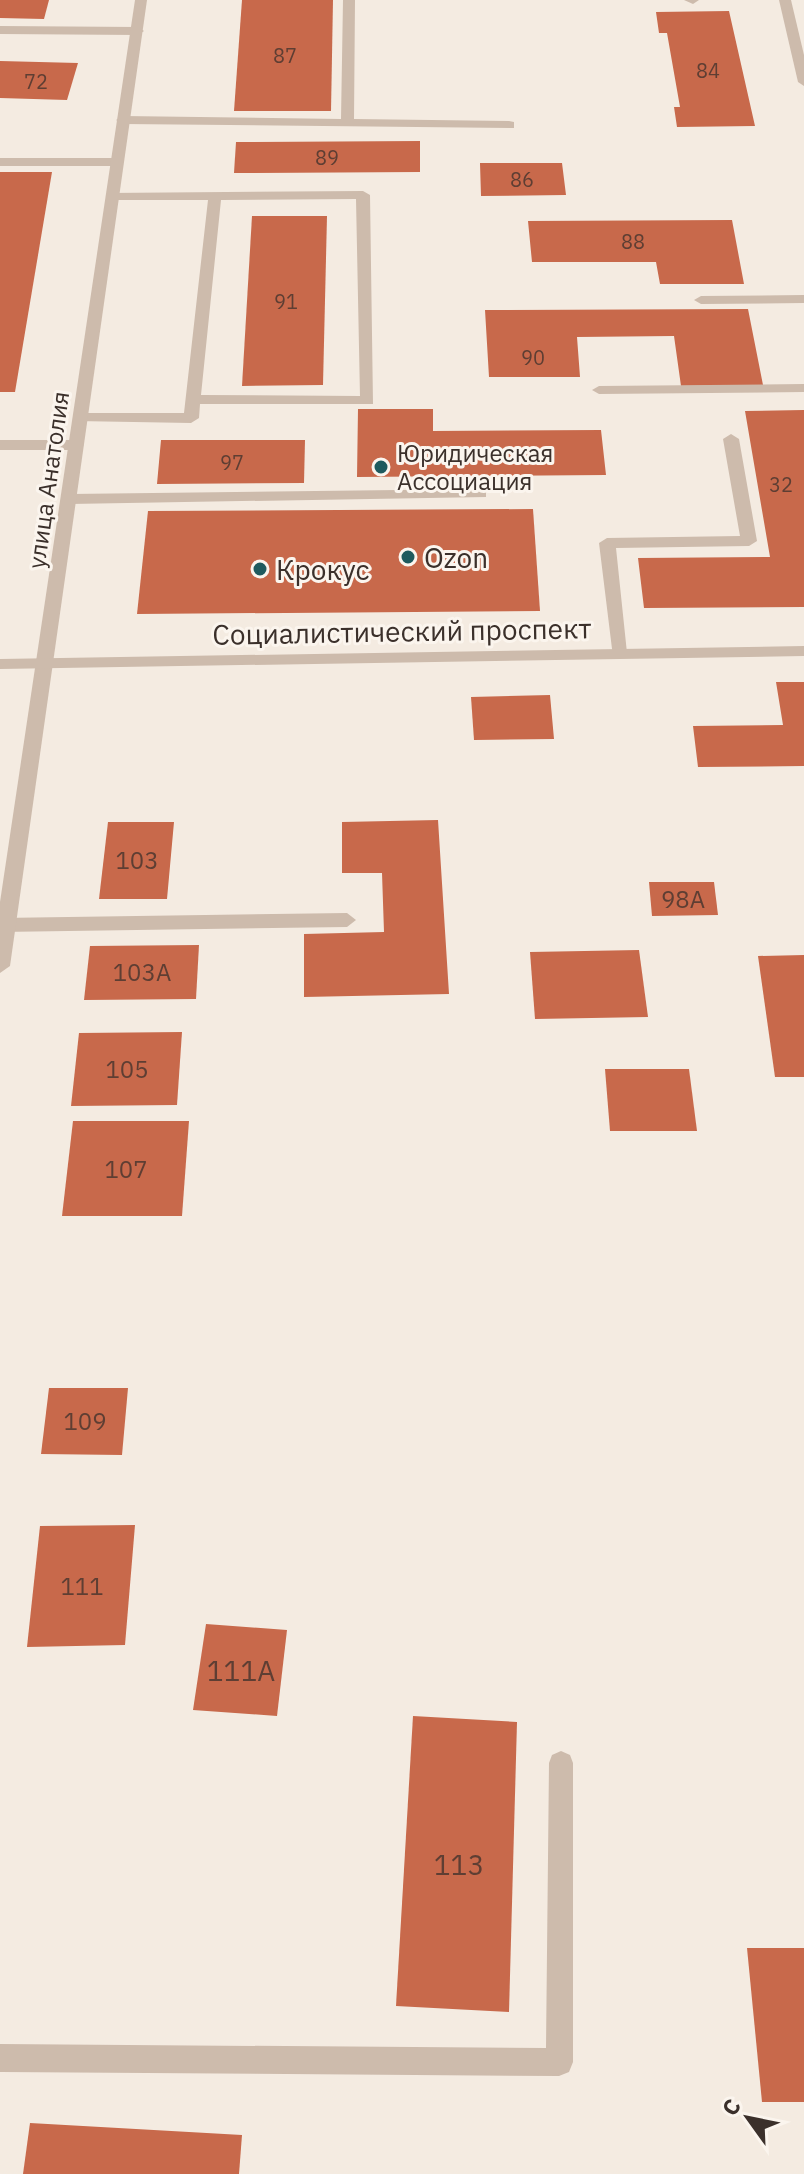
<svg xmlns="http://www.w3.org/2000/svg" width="804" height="2174" viewBox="0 0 804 2174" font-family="'IBM Plex Sans',sans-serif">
  <rect width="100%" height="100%" fill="#f4ebe1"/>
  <g fill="#c8694b">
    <path d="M 0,0 L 49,0 L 44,19 L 0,18 Z"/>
    <path d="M 242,0 L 333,0 L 331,111 L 234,111 Z"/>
    <path d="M 729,11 L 755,126 L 677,127 L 674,107 L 680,107 L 667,33 L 659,33 L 656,12 Z"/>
    <path d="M 0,61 L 78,63 L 67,100 L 0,98 Z"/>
    <path d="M 420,141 L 420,172 L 234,173 L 236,142 Z"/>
    <path d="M 480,163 L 562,163 L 566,195 L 481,196 Z"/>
    <path d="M 0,172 L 52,172 L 15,392 L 0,392 Z"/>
    <path d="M 252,216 L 327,216 L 323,385 L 242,386 Z"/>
    <path d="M 732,220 L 744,284 L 660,284 L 656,262 L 532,262 L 528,221 Z"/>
    <path d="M 748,309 L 763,385 L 681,386 L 674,336 L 577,337 L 580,377 L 489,377 L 485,310 Z"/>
    <path d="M 358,409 L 433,409 L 433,431 L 601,430 L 606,475 L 357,477 Z"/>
    <path d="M 804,410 L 804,607 L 644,608 L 638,558 L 770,557 L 745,411 Z"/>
    <path d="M 161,440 L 305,440 L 304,483 L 157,484 Z"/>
    <path d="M 533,509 L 540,611 L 137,614 L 148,511 Z"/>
    <path d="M 776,682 L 804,682 L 804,766 L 698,767 L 693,726 L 783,725 Z"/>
    <path d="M 550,695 L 554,739 L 474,740 L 471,697 Z"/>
    <path d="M 438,820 L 449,994 L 304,997 L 304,934 L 384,932 L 382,873 L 342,873 L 342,822 Z"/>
    <path d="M 108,822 L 174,822 L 167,899 L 99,899 Z"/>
    <path d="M 649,882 L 714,882 L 718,915 L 652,916 Z"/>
    <path d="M 199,945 L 196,999 L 84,1000 L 90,946 Z"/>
    <path d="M 639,950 L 648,1017 L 535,1019 L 530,952 Z"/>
    <path d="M 804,955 L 804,1077 L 775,1077 L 758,956 Z"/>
    <path d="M 182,1032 L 177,1105 L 71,1106 L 79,1033 Z"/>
    <path d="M 605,1069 L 689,1069 L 697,1131 L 610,1131 Z"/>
    <path d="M 73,1121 L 189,1121 L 182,1216 L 62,1216 Z"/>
    <path d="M 49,1388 L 128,1388 L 122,1455 L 41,1454 Z"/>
    <path d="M 135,1525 L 125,1645 L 27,1647 L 40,1526 Z"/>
    <path d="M 206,1624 L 287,1630 L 277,1716 L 193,1710 Z"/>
    <path d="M 413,1716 L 517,1722 L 509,2012 L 396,2006 Z"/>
    <path d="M 747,1948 L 804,1948 L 804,2102 L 762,2102 Z"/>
    <path d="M 30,2123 L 242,2135 L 239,2174 L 23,2174 Z"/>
  </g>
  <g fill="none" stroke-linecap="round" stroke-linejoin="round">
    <g fill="#cdbbac" fill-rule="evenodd">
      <path d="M 343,0 L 355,0 L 354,119 L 509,121 L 514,122 L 514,128 L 123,124 L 116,120 L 123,116 L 341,119 Z"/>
      <path d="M 684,0 L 699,0 L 693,4 Z"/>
      <path d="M 0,26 L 138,27 L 144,31 L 138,35 L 0,34 Z"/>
      <path d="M 0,158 L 117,158 L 124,162 L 117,166 L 0,166 Z"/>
      <path d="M 363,191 L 370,195 L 373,404 L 200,404 L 199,418 L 191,423 L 76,421 L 73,418 L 81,413 L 184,413 L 208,200 L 112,200 L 107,199 L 107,193 ZM 356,199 L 360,396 L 201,395 L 221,200 Z"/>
      <path d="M 804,295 L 804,303 L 701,304 L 694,300 L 701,296 Z"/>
      <path d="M 804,384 L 804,392 L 599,394 L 592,390 L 599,386 Z"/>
      <path d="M 731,434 L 739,439 L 757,541 L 749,546 L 616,548 L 627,653 L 625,657 L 613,657 L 599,543 L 607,538 L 740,536 L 723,439 Z"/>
      <path d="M 0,440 L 76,440 L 84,445 L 76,450 L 0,450 Z"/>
      <path d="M 480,489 L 486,491 L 486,497 L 70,504 L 62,499 L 70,494 Z"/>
      <path d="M 347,913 L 356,920 L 347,927 L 0,932 L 0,918 Z"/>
      <path d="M 561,1751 L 570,1755 L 573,1763 L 573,2062 L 569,2072 L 559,2076 L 0,2072 L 0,2044 L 546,2048 L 549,1763 L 552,1755 Z"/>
    </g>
    <g fill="#cdbbac" fill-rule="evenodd">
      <path d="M 135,0 L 147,0 L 10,966 L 0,973 L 0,902 Z"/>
      <path d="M 779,0 L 791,0 L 804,55 L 804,86 L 798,82 Z"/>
    </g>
    <path fill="#cdbbac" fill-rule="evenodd" d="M 804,646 L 804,656 L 0,669 L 0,659 Z"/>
  </g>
  <g fill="#1f5a5e" stroke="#fbf5ee" stroke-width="3">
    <circle cx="381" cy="467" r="8"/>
    <circle cx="408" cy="557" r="8"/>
    <circle cx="260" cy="569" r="8"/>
  </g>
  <g text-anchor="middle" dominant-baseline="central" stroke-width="6" stroke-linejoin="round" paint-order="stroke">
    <g font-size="20" fill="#5e3e33">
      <text x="285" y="55">87</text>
      <text x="708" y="70">84</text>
      <text x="36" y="81">72</text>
      <text x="327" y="157">89</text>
      <text x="522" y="179">86</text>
      <text x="633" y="241">88</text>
      <text x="286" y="301">91</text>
      <text x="533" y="357">90</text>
      <text x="232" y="462">97</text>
      <text x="781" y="484">32</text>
    </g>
    <g font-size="24" fill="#3b302b" stroke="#fbf5ee" text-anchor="start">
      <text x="397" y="453">Юридическая<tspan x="397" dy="28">Ассоциация</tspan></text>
    </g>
    <g font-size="24" fill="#3b302b" stroke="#fbf5ee">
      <text transform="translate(48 480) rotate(-82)">улица Анатолия</text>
    </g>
    <g font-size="24" fill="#5e3e33">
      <text x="137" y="860">103</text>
      <text x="683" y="899">98А</text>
      <text x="142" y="972">103А</text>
      <text x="127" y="1069">105</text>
      <text x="126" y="1169">107</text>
      <text x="85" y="1421">109</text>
      <text x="82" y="1586">111</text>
    </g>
    <g font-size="28" fill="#3b302b" stroke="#fbf5ee" text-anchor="start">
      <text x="424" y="557">Ozon</text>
      <text x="276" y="569">Крокус</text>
    </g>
    <g font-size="28" fill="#3b302b" stroke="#fbf5ee">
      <text transform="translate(402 631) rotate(-1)">Социалистический проспект</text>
    </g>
    <g font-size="28" fill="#5e3e33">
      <text x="241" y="1670">111А</text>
      <text x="459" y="1864">113</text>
    </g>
  </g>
  <g transform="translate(748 2118) rotate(303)" stroke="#fbf5ee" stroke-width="6" paint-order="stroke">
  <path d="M0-6L14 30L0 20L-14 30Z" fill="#3b302b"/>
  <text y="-12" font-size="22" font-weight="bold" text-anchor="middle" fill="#3b302b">С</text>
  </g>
</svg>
